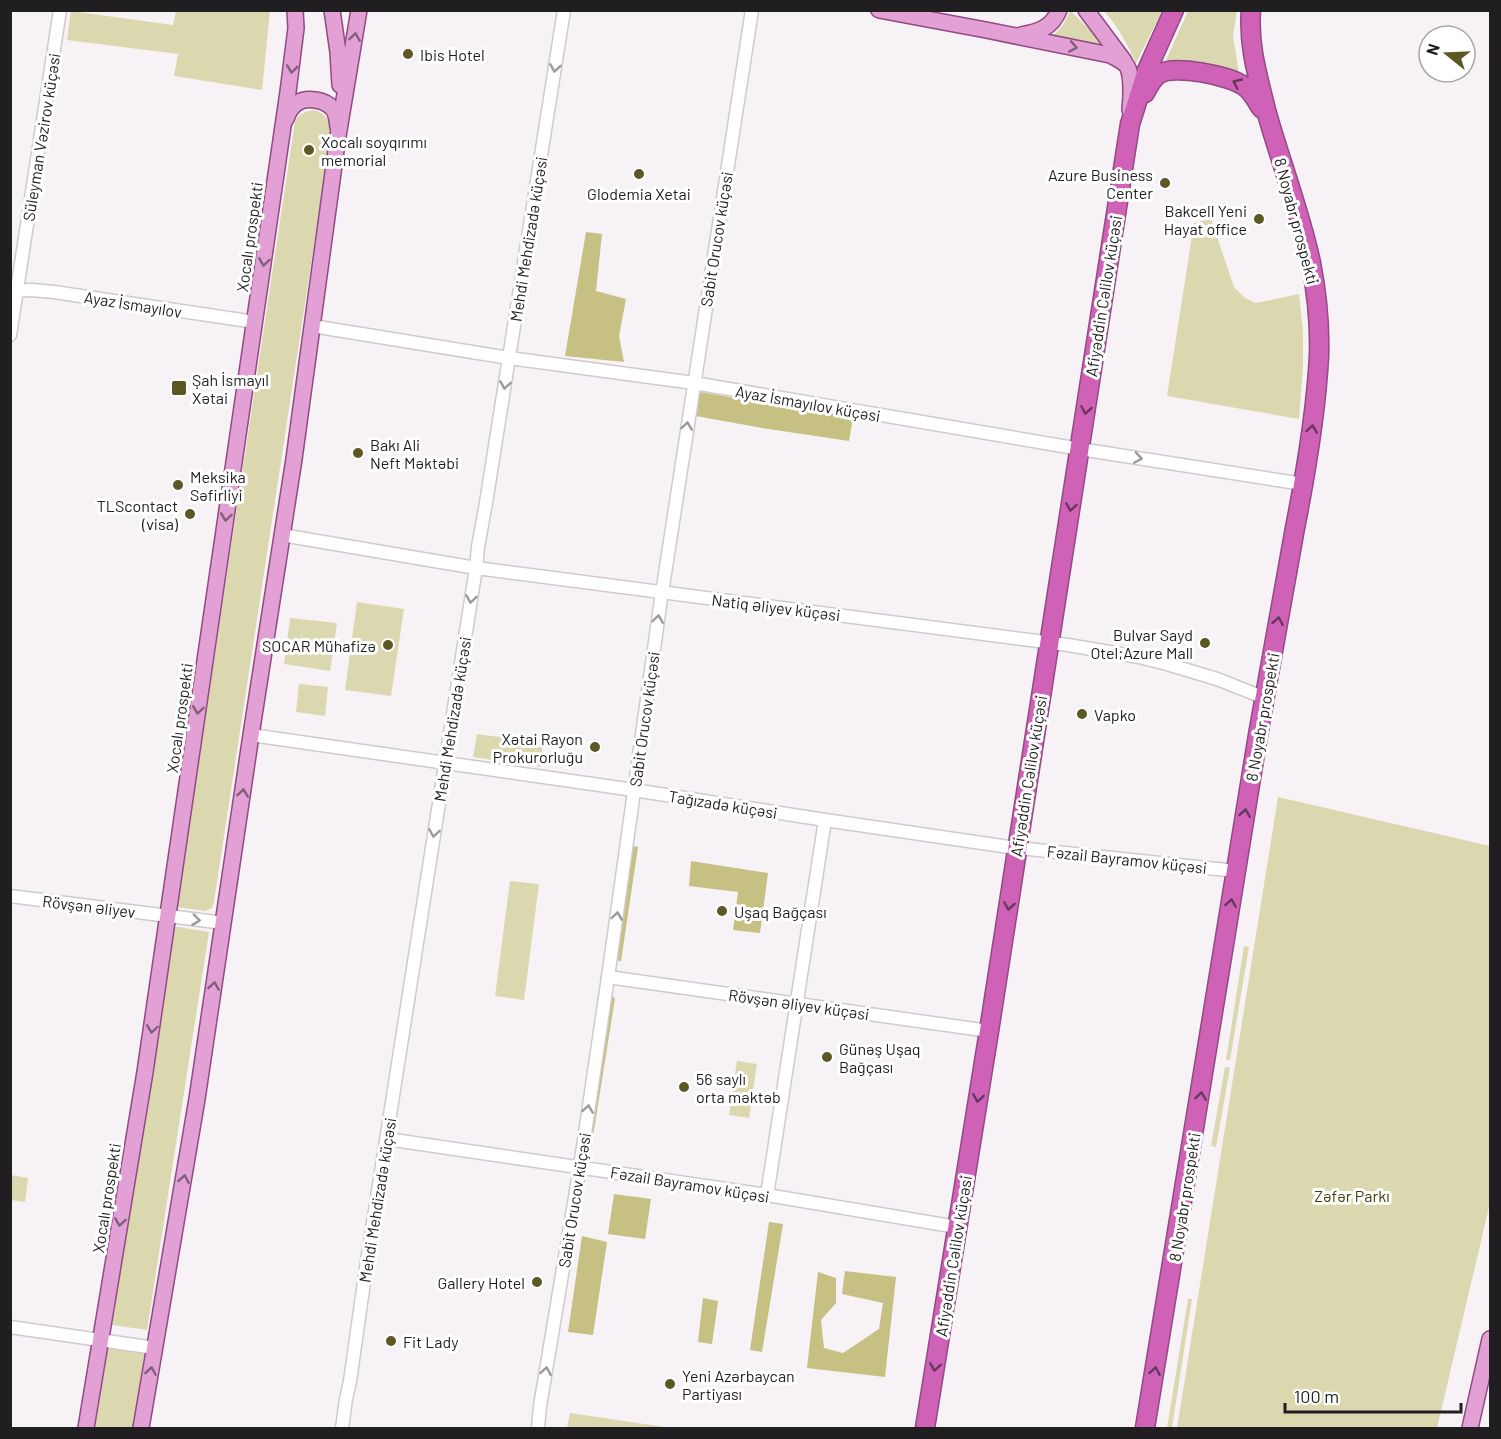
<svg xmlns="http://www.w3.org/2000/svg" width="1501" height="1439" viewBox="0 0 1501 1439" font-family="Barlow,sans-serif">
  <rect width="100%" height="100%" fill="#f7f2f6"/>
  <g fill="#dbd8b0">
    <path d="M 71,11 L 173,25 L 176,11 L 270,11 L 262,90 L 174,76 L 178,54 L 67,40 Z"/>
    <path d="M 1070,11 L 1071,11 L 1105,46 L 1053,36 L 1063,25 Z"/>
    <path d="M 1104,11 L 1162,11 L 1136,63 C 1127,43 1118,27 1104,11 Z"/>
    <path d="M 1188,11 L 1237,11 L 1233,36 L 1239,72 L 1166,60 Z"/>
    <path d="M 315,110 C 324,114 327,118 332,126 L 214,902 L 212,908 L 205,911 L 177,907 L 295,121 C 300,113 306,111 315,110 Z"/>
    <path d="M 1211,219 L 1234,287 L 1245,298 L 1256,303 L 1299,294 L 1303,332 L 1303,368 L 1299,419 L 1167,396 L 1194,223 Z"/>
    <path d="M 357,602 L 404,609 L 391,696 L 345,690 Z"/>
    <path d="M 290,618 L 337,623 L 330,671 L 284,664 Z"/>
    <path d="M 299,684 L 328,687 L 325,716 L 296,712 Z"/>
    <path d="M 477,734 L 543,743 L 540,767 L 473,757 Z"/>
    <path d="M 1278,797 L 1490,846 L 1490,1203 L 1437,1428 L 1177,1428 Z"/>
    <path d="M 510,881 L 539,884 L 524,1000 L 495,996 Z"/>
    <path d="M 173,926 L 209,932 L 147,1330 L 112,1325 Z"/>
    <path d="M 1244,946 L 1249,947 L 1230,1060 L 1226,1060 Z"/>
    <path d="M 737,1061 L 757,1064 L 749,1118 L 729,1115 Z"/>
    <path d="M 1225,1067 L 1230,1068 L 1216,1147 L 1211,1146 Z"/>
    <path d="M 11,1175 L 28,1178 L 25,1202 L 11,1200 Z"/>
    <path d="M 1188,1299 L 1192,1299 L 1172,1428 L 1167,1428 Z"/>
    <path d="M 108,1346 L 145,1352 L 133,1428 L 95,1428 Z"/>
    <path d="M 570,1413 L 671,1428 L 567,1428 Z"/>
  </g>
  <g fill="#c6c083">
    <path d="M 586,232 L 602,234 L 596,291 L 626,299 L 619,336 L 624,362 L 565,356 Z"/>
    <path d="M 700,392 L 853,418 L 849,441 L 762,428 L 696,416 Z"/>
    <path d="M 629,845 L 638,847 L 621,961 L 613,960 Z"/>
    <path d="M 691,861 L 768,873 L 760,933 L 733,930 L 738,892 L 689,886 Z"/>
    <path d="M 608,995 L 615,998 L 591,1149 L 585,1147 Z"/>
    <path d="M 614,1194 L 651,1199 L 645,1239 L 608,1234 Z"/>
    <path d="M 769,1222 L 783,1224 L 762,1352 L 750,1350 Z"/>
    <path d="M 582,1236 L 607,1242 L 593,1335 L 568,1332 Z"/>
    <path d="M 845,1271 L 896,1277 L 885,1377 L 807,1368 L 818,1272 L 836,1278 L 836,1303 L 821,1320 L 824,1348 L 843,1353 L 879,1329 L 883,1303 L 842,1294 Z"/>
    <path d="M 703,1298 L 718,1301 L 712,1344 L 698,1342 Z"/>
  </g>
  <g fill="none" stroke-linecap="round" stroke-linejoin="round">
    <defs>
      <g id="minor">
        <path d="M 12,291 L 32,290 L 54,292 L 255,322"/>
        <path d="M 312,326 L 509,358 L 694,383 L 1080,449 L 1303,484"/>
        <path d="M 10,335 L 60,10"/>
        <path d="M 282,535 L 476,568 L 1068,645 L 1139,657 L 1167,664 L 1217,679 L 1265,698"/>
        <path d="M 251,735 L 634,790 L 825,820 L 1009,847 L 1236,871"/>
        <path d="M 10,896 L 224,923"/>
        <path d="M 608,977 L 989,1031"/>
        <path d="M 387,1139 L 767,1195 L 957,1227"/>
        <path d="M 767,1195 L 825,820"/>
        <path d="M 10,1327 L 155,1348"/>
        <path d="M 342,1428 L 346,1399 L 350,1381 L 367,1261 L 476,568 L 478,547 L 486,503 L 564,10"/>
        <path d="M 538,1428 L 540,1406 L 580,1167 L 608,977 L 660,606 L 752,10"/>
      </g>
      <g id="major">
        <path d="M 332,10 L 338,52 L 340,85"/>
        <path d="M 879,10 L 986,30 L 1110,55 C 1116,58 1123,61 1127,66 C 1133,77 1131,98 1130,110"/>
        <path d="M 1086,10 L 1124,61"/>
        <path d="M 1021,35 C 1038,32 1052,28 1059,10"/>
        <path d="M 286,119 C 288,113 291,107 297,103 C 306,97 325,99 333,109 C 337,114 337,121 338,127"/>
        <path d="M 86,1428 L 145,1072 L 288,92 L 296,28 L 295,10"/>
        <path d="M 141,1428 L 197,1099 L 251,735 L 294,459 L 338,136 L 359,10"/>
        <path d="M 1470,1428 L 1490,1339"/>
      </g>
      <g id="highway">
        <path d="M 1145,93 C 1148,87 1153,78 1159,74 C 1174,64 1230,76 1244,86 C 1252,91 1256,100 1261,108"/>
        <path d="M 925,1428 L 989,1031 L 1130,124 L 1147,70 L 1174,10"/>
        <path d="M 1145,1428 C 1184,1198 1220,966 1258,735 C 1270,666 1283,597 1295,528 C 1306,472 1316,414 1319,356 C 1320,325 1317,294 1311,263 C 1300,211 1280,161 1266,110 C 1258,77 1248,45 1251,10"/>
      </g>
    </defs>
    <use href="#minor" stroke="#cfcacd" stroke-width="15"/>
    <use href="#major" stroke="#924a82" stroke-width="18"/>
    <use href="#highway" stroke="#924a82" stroke-width="21"/>
    <use href="#minor" stroke="#fff" stroke-width="12"/>
    <use href="#major" stroke="#e2a0d4" stroke-width="15"/>
    <use href="#highway" stroke="#cf61b7" stroke-width="18"/>
  </g>
  <defs><path id="oneway-chevron" d="M-2-3.5L2.5 0L-2 3.5" fill="none" stroke-width="1.6" stroke-linecap="round" stroke-linejoin="round" transform="scale(1.5)"/></defs>
  <g stroke="#815f7a">
    <use href="#oneway-chevron" transform="translate(355 37) rotate(-81)"/>
    <use href="#oneway-chevron" transform="translate(1073 47) rotate(11)"/>
    <use href="#oneway-chevron" transform="translate(292 69) rotate(97)"/>
    <use href="#oneway-chevron" transform="translate(264 262) rotate(98)"/>
    <use href="#oneway-chevron" transform="translate(226 517) rotate(98)"/>
    <use href="#oneway-chevron" transform="translate(198 710) rotate(98)"/>
    <use href="#oneway-chevron" transform="translate(243 793) rotate(-82)"/>
    <use href="#oneway-chevron" transform="translate(214 986) rotate(-81)"/>
    <use href="#oneway-chevron" transform="translate(152 1029) rotate(98)"/>
    <use href="#oneway-chevron" transform="translate(184 1179) rotate(-80)"/>
    <use href="#oneway-chevron" transform="translate(120 1222) rotate(99)"/>
    <use href="#oneway-chevron" transform="translate(151 1371) rotate(-81)"/>
  </g>
  <g stroke="#9b9a9b">
    <use href="#oneway-chevron" transform="translate(555 68) rotate(99)"/>
    <use href="#oneway-chevron" transform="translate(505 385) rotate(99)"/>
    <use href="#oneway-chevron" transform="translate(687 426) rotate(-82)"/>
    <use href="#oneway-chevron" transform="translate(1138 458) rotate(9)"/>
    <use href="#oneway-chevron" transform="translate(471 599) rotate(99)"/>
    <use href="#oneway-chevron" transform="translate(658 619) rotate(-82)"/>
    <use href="#oneway-chevron" transform="translate(434 833) rotate(99)"/>
    <use href="#oneway-chevron" transform="translate(617 916) rotate(-82)"/>
    <use href="#oneway-chevron" transform="translate(196 920) rotate(7)"/>
    <use href="#oneway-chevron" transform="translate(588 1109) rotate(-81)"/>
    <use href="#oneway-chevron" transform="translate(546 1371) rotate(-80)"/>
  </g>
  <g stroke="#66395c">
    <use href="#oneway-chevron" transform="translate(1237 83) rotate(-155)"/>
    <use href="#oneway-chevron" transform="translate(1086 410) rotate(99)"/>
    <use href="#oneway-chevron" transform="translate(1312 429) rotate(-82)"/>
    <use href="#oneway-chevron" transform="translate(1071 507) rotate(99)"/>
    <use href="#oneway-chevron" transform="translate(1278 621) rotate(-80)"/>
    <use href="#oneway-chevron" transform="translate(1245 813) rotate(-81)"/>
    <use href="#oneway-chevron" transform="translate(1231 903) rotate(-81)"/>
    <use href="#oneway-chevron" transform="translate(1009 906) rotate(99)"/>
    <use href="#oneway-chevron" transform="translate(1201 1096) rotate(-81)"/>
    <use href="#oneway-chevron" transform="translate(978 1098) rotate(99)"/>
    <use href="#oneway-chevron" transform="translate(935 1367) rotate(99)"/>
    <use href="#oneway-chevron" transform="translate(1155 1371) rotate(-80)"/>
  </g>
  <g fill="#5d5724" stroke="#fff" stroke-width="2">
    <circle cx="408" cy="54" r="6"/>
    <circle cx="309" cy="150" r="6"/>
    <circle cx="639" cy="174" r="6"/>
    <circle cx="1165" cy="183" r="6"/>
    <circle cx="1259" cy="219" r="6"/>
    <rect x="171" y="380" width="16" height="16" rx="3"/>
    <circle cx="358" cy="453" r="6"/>
    <circle cx="178" cy="485" r="6"/>
    <circle cx="190" cy="514" r="6"/>
    <circle cx="1205" cy="643" r="6"/>
    <circle cx="388" cy="645" r="6"/>
    <circle cx="1082" cy="714" r="6"/>
    <circle cx="595" cy="747" r="6"/>
    <circle cx="722" cy="911" r="6"/>
    <circle cx="827" cy="1057" r="6"/>
    <circle cx="684" cy="1087" r="6"/>
    <circle cx="537" cy="1282" r="6"/>
    <circle cx="391" cy="1341" r="6"/>
    <circle cx="670" cy="1384" r="6"/>
  </g>
  <g text-anchor="middle" dominant-baseline="central" stroke-width="6" stroke-linejoin="round" paint-order="stroke">
    <g font-size="16" fill="#201e20" stroke="#fff" text-anchor="start">
      <text x="420" y="54">Ibis Hotel</text>
      <text x="321" y="141">Xocalı soyqırımı<tspan x="321" dy="18">memorial</tspan></text>
      <text x="1153" y="174" text-anchor="end">Azure Business<tspan x="1153" dy="18">Center</tspan></text>
      <text x="639" y="193" text-anchor="middle">Glodemia Xetai</text>
      <text x="1247" y="210" text-anchor="end">Bakcell Yeni<tspan x="1247" dy="18">Hayat office</tspan></text>
      <text x="192" y="379">Şah İsmayıl<tspan x="192" dy="18">Xətai</tspan></text>
      <text x="370" y="444">Bakı Ali<tspan x="370" dy="18">Neft Məktəbi</tspan></text>
      <text x="190" y="476">Meksika<tspan x="190" dy="18">Səfirliyi</tspan></text>
      <text x="178" y="505" text-anchor="end">TLScontact<tspan x="178" dy="18">(visa)</tspan></text>
      <text x="1193" y="634" text-anchor="end">Bulvar Sayd<tspan x="1193" dy="18">Otel;Azure Mall</tspan></text>
      <text x="376" y="645" text-anchor="end">SOCAR Mühafizə</text>
      <text x="1094" y="714">Vapko</text>
      <text x="583" y="738" text-anchor="end">Xətai Rayon<tspan x="583" dy="18">Prokurorluğu</tspan></text>
      <text x="734" y="911">Uşaq Bağçası</text>
      <text x="839" y="1048">Günəş Uşaq<tspan x="839" dy="18">Bağçası</tspan></text>
      <text x="696" y="1078">56 saylı<tspan x="696" dy="18">orta məktəb</tspan></text>
      <text x="525" y="1282" text-anchor="end">Gallery Hotel</text>
      <text x="403" y="1341">Fit Lady</text>
      <text x="682" y="1375">Yeni Azərbaycan<tspan x="682" dy="18">Partiyası</tspan></text>
    </g>
    <g font-size="16" fill="#201e20" stroke="#fff">
      <text transform="translate(41 137) rotate(-81)">Süleyman Vəzirov küçəsi</text>
      <text transform="translate(1297 221) rotate(75)">8 Noyabr prospekti</text>
      <text transform="translate(249 237) rotate(-82)">Xocalı prospekti</text>
      <text transform="translate(528 239) rotate(-81)">Mehdi Mehdizadə küçəsi</text>
      <text transform="translate(716 239) rotate(-81)">Sabit Orucov küçəsi</text>
      <text transform="translate(1103 296) rotate(-81)">Afiyəddin Cəlilov küçəsi</text>
      <text transform="translate(133 304) rotate(9)">Ayaz İsmayılov</text>
      <text transform="translate(808 403) rotate(10)">Ayaz İsmayılov küçəsi</text>
      <text transform="translate(776 607) rotate(7)">Natiq Əliyev küçəsi</text>
      <text transform="translate(1262 717) rotate(-80)">8 Noyabr prospekti</text>
      <text transform="translate(179 718) rotate(-82)">Xocalı prospekti</text>
      <text transform="translate(452 719) rotate(-81)">Mehdi Mehdizadə küçəsi</text>
      <text transform="translate(644 719) rotate(-82)">Sabit Orucov küçəsi</text>
      <text transform="translate(1028 776) rotate(-81)">Afiyəddin Cəlilov küçəsi</text>
      <text transform="translate(723 804) rotate(9)">Tağızadə küçəsi</text>
      <text transform="translate(1127 859) rotate(6)">Fəzail Bayramov küçəsi</text>
      <text transform="translate(89 906) rotate(7)">Rövşən Əliyev</text>
      <text transform="translate(799 1004) rotate(8)">Rövşən Əliyev küçəsi</text>
      <text transform="translate(690 1184) rotate(9)">Fəzail Bayramov küçəsi</text>
      <text transform="translate(1184 1197) rotate(-81)">8 Noyabr prospekti</text>
      <text transform="translate(106 1198) rotate(-81)">Xocalı prospekti</text>
      <text transform="translate(377 1200) rotate(-81)">Mehdi Mehdizadə küçəsi</text>
      <text transform="translate(574 1200) rotate(-81)">Sabit Orucov küçəsi</text>
      <text transform="translate(953 1256) rotate(-81)">Afiyəddin Cəlilov küçəsi</text>
    </g>
    <g font-size="16" fill="#423d0c" stroke="#fff">
      <text x="1352" y="1195">Zəfər Parkı</text>
    </g>
  </g>
  <rect width="1501" height="1439" fill="none" stroke="#201e20" stroke-width="24"/>
  <g transform="translate(1447 54) rotate(288)"><circle r="28" fill="#ffffff" stroke="#a6a5a6" stroke-width="1.5"/>
  <path d="M0-4.5L10 22L0 15L-10 22Z" fill="#5d5724"/>
  <text y="-9" font-size="16" font-weight="bold" text-anchor="middle" fill="#201e20">N</text>
  </g>
  <path d="M1285 1403v9h176v-9" fill="none" stroke="#201e20" stroke-width="3"/>
  <text x="1294" y="1403" font-size="18" fill="#201e20" stroke="#ffffff" stroke-width="4.5" paint-order="stroke">100 m</text>
</svg>
